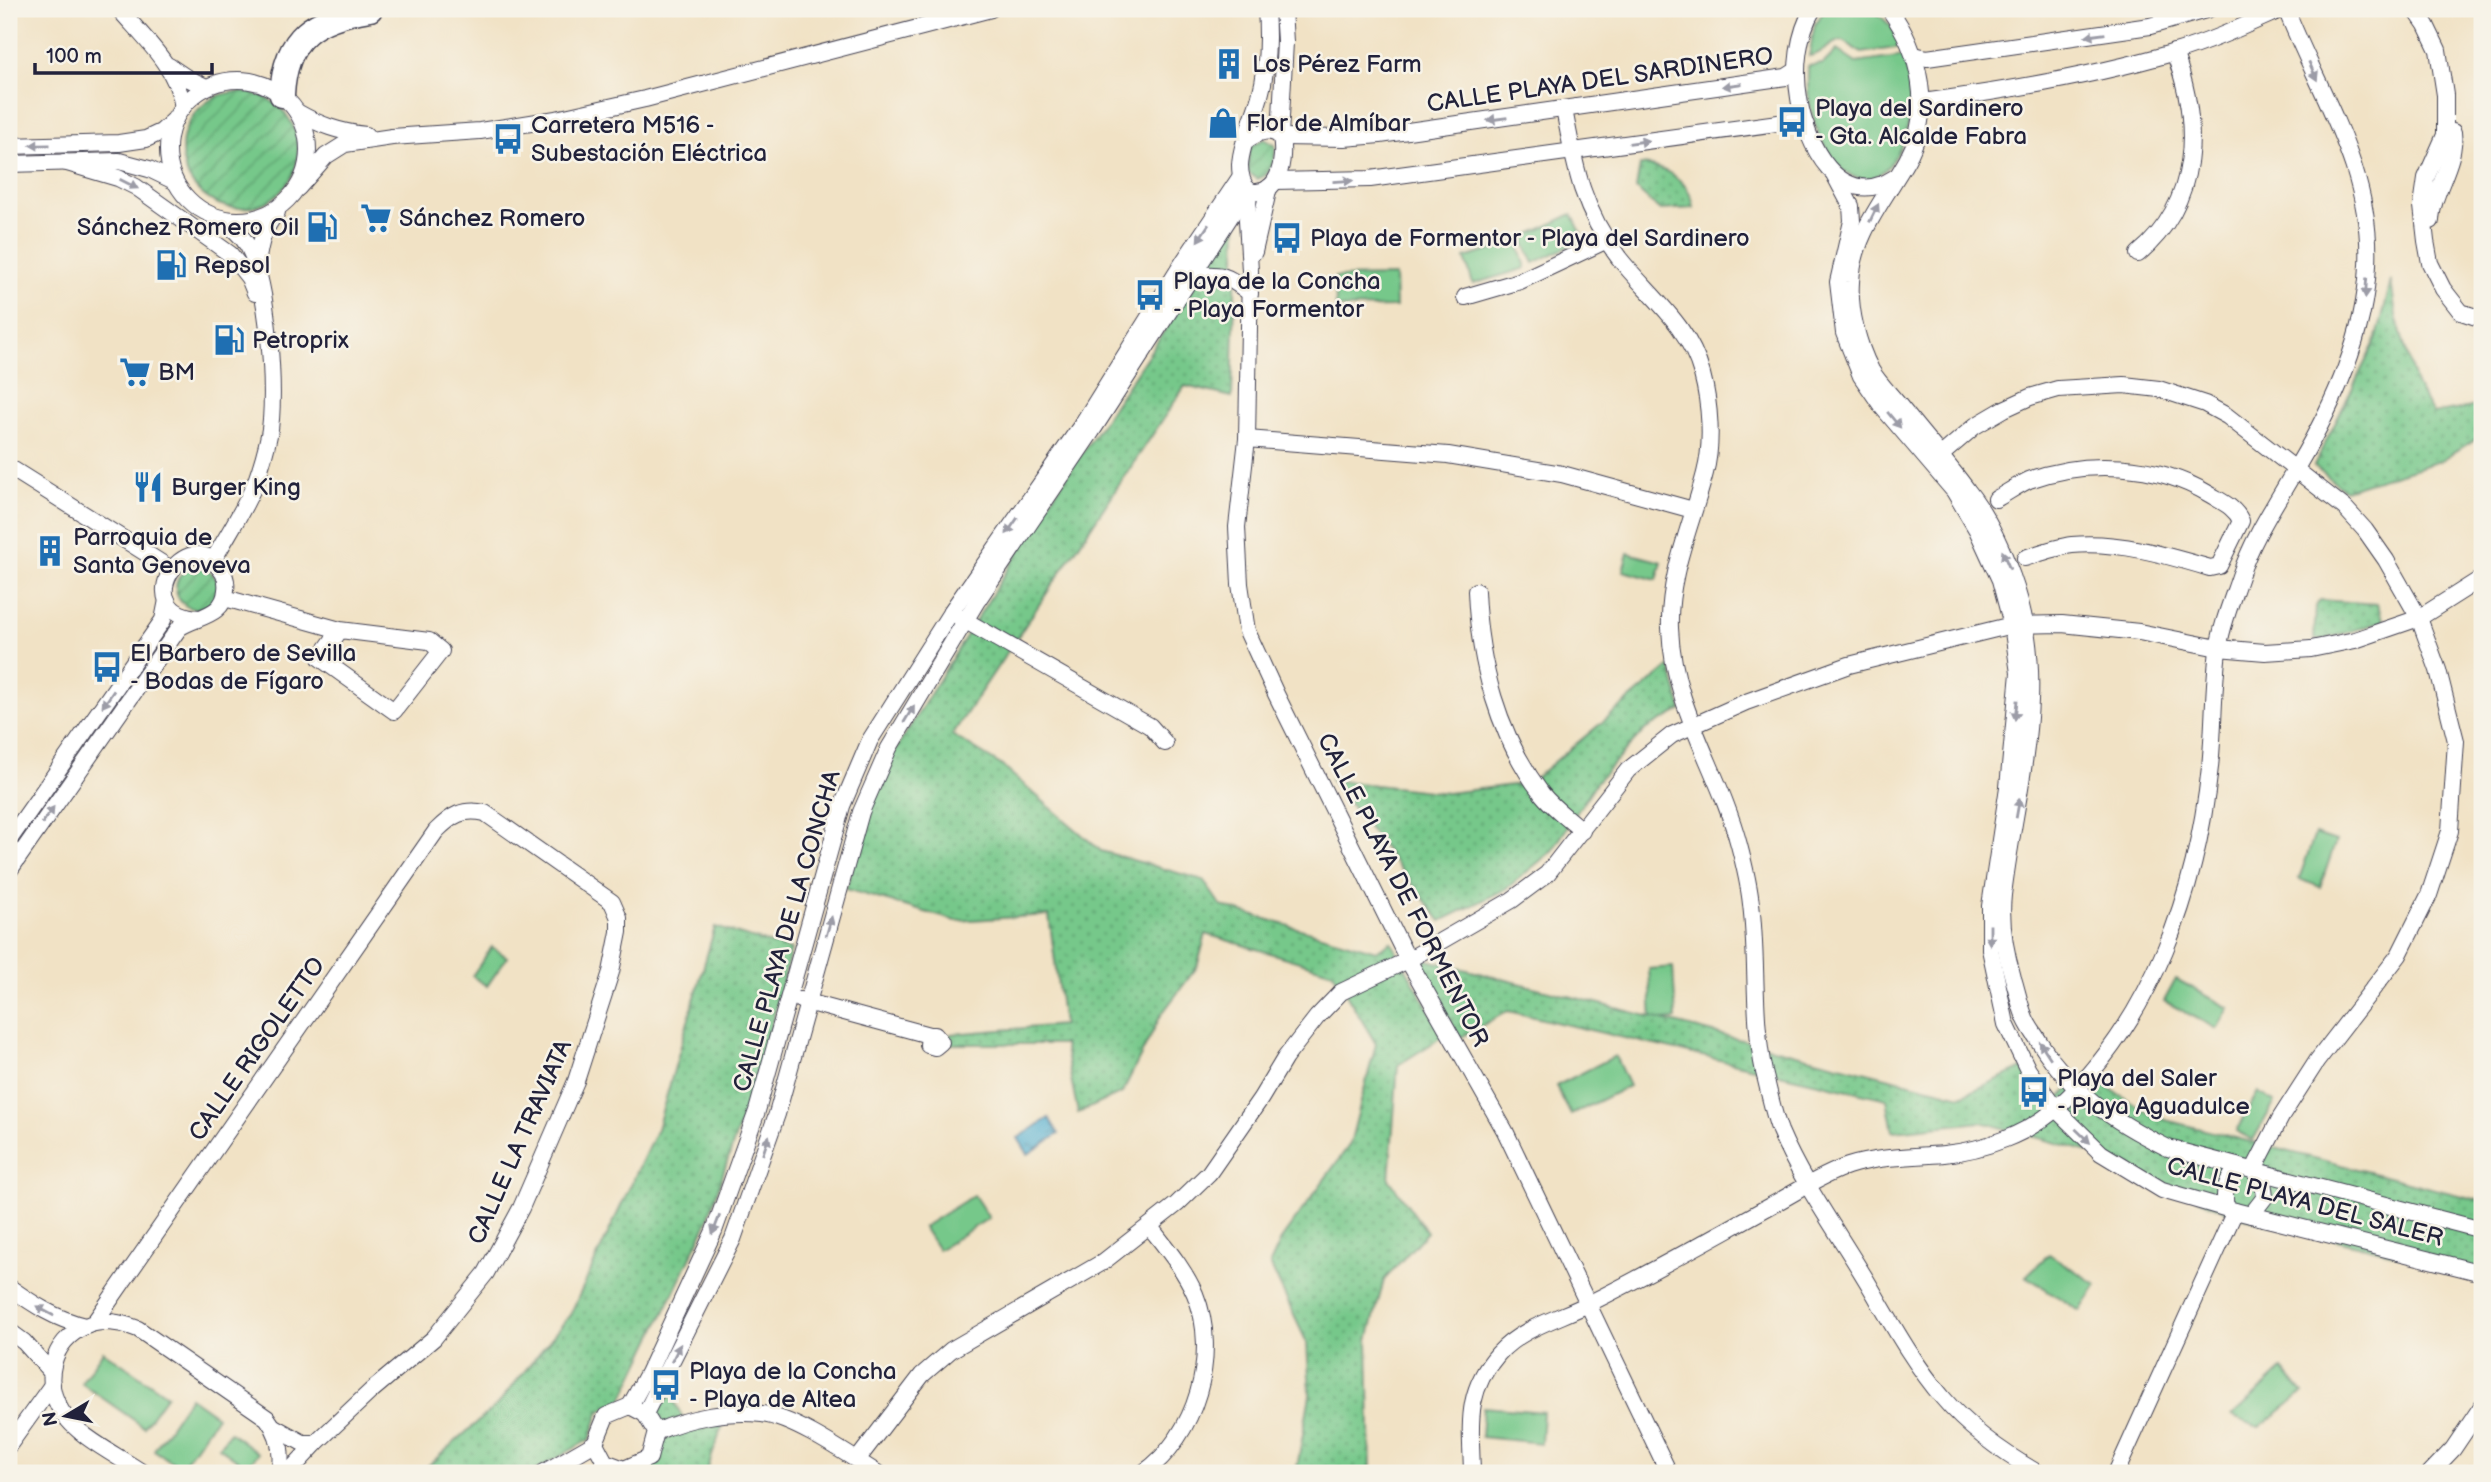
<svg xmlns="http://www.w3.org/2000/svg" width="2491" height="1482" viewBox="0 0 2491 1482" font-family="'Balsamiq Sans',sans-serif">
  <defs>
    <pattern id="park-dots" width="8" height="8" patternUnits="userSpaceOnUse" patternTransform="scale(1.75)"><rect width="8" height="8" fill="#76c88a"/><path d="M2 2h.1M6 6h.1" fill="none" stroke="#60a272" stroke-width="1.8" stroke-linecap="round"/></pattern>
    <pattern id="garden-furrows" width="10" height="10" patternUnits="userSpaceOnUse" patternTransform="scale(1.75)"><rect width="10" height="10" fill="#76c88a"/><path d="M-1 1l2-2M0 10L10 0M9 11l2-2" fill="none" stroke="#60a272"/></pattern>
    <pattern id="water-ripples" width="26" height="14" patternUnits="userSpaceOnUse" patternTransform="scale(1.75)"><rect width="26" height="14" fill="#52afd0"/><path d="M2 4q2-2 4 0t4 0M15 11q2-2 4 0t4 0" fill="none" stroke="#448eaa"/></pattern>
  </defs>
  <rect width="100%" height="100%" fill="#f7f3e8"/>
  <filter id="ink" filterUnits="userSpaceOnUse"><feTurbulence type="fractalNoise" baseFrequency=".0143" numOctaves="2"/><feDisplacementMap in="SourceGraphic" scale="14" xChannelSelector="R" yChannelSelector="G"/><feConvolveMatrix kernelMatrix="1 2 1 2 8 2 1 2 1" color-interpolation-filters="sRGB"/></filter>
  <filter id="wash" filterUnits="userSpaceOnUse"><feTurbulence type="fractalNoise" baseFrequency=".00686" numOctaves="4" result="noise"/><feDisplacementMap in="SourceGraphic" scale="28" xChannelSelector="R" yChannelSelector="G"/><feGaussianBlur stdDeviation="1.57" result="paint"/><feColorMatrix in="noise" values="0 0 0 0 0 0 0 0 0 0 0 0 0 0 0 0 0 1.4 0 .05"/><feComposite in="paint" operator="in"/></filter>
  <g filter="url(#wash)">
    <rect width="100%" height="100%" fill="#f1e2c5"/>
    <g fill="#76c88a" stroke="#4c7562" stroke-width="2">
      <path d="M 1826,9 L 1873,9 L 1891,26 L 1902,47 L 1862,53 C 1854,50 1849,42 1841,41 C 1831,41 1825,54 1809,56 L 1815,23 Z"/>
      <path d="M 1837,50 L 1856,63 L 1904,56 C 1909,77 1912,99 1909,120 C 1901,166 1864,207 1829,154 C 1819,137 1811,117 1809,98 C 1807,88 1808,76 1808,66 L 1823,64 Z"/>
      <path d="M 1572,214 L 1584,239 L 1534,263 L 1522,238 Z"/>
      <path d="M 1518,242 L 1526,268 L 1473,284 L 1465,258 Z"/>
      <path d="M 1395,276 L 1396,307 L 1336,308 L 1335,277 Z"/>
      <path d="M 1628,553 L 1662,562 L 1657,580 L 1623,571 Z"/>
      <path d="M 2315,834 L 2336,841 L 2320,887 L 2299,879 Z"/>
      <path d="M 492,947 L 507,957 L 487,986 L 472,976 Z"/>
      <path d="M 1673,967 L 1676,1019 L 1652,1021 L 1649,969 Z"/>
      <path d="M 2176,979 L 2229,1008 L 2217,1029 L 2164,1001 Z"/>
      <path d="M 1615,1056 L 1629,1086 L 1571,1115 L 1556,1086 Z"/>
      <path d="M 2258,1092 L 2275,1102 L 2253,1140 L 2236,1131 Z"/>
      <path d="M 974,1195 L 989,1218 L 938,1250 L 923,1227 Z"/>
      <path d="M 2049,1254 L 2097,1285 L 2080,1311 L 2026,1276 Z"/>
      <path d="M 103,1351 L 167,1395 L 144,1427 L 81,1383 Z"/>
      <path d="M 2283,1369 L 2303,1393 L 2259,1428 L 2232,1416 Z"/>
      <path d="M 190,1397 L 217,1416 L 181,1468 L 154,1450 Z"/>
      <path d="M 1483,1407 L 1543,1412 L 1541,1443 L 1481,1437 Z"/>
      <path d="M 230,1432 L 258,1453 L 247,1467 L 219,1447 Z"/>
    </g>
    <g fill="url(#park-dots)" stroke="#4c7562" stroke-width="2">
      <path d="M 1640,165 C 1665,166 1691,181 1694,208 L 1660,210 L 1636,189 Z"/>
      <path d="M 1237,227 L 1232,397 L 1185,386 L 952,735 L 1001,765 L 1101,851 L 1203,880 L 1221,906 L 1376,951 L 1391,942 L 1444,1036 L 1398,1065 L 1389,1179 L 1427,1232 L 1384,1280 L 1368,1340 L 1371,1473 L 1296,1473 L 1310,1395 L 1307,1343 L 1270,1264 L 1282,1238 L 1350,1144 L 1376,1044 L 1333,972 L 1206,934 L 1197,967 L 1161,1015 L 1122,1093 L 1078,1113 L 1064,1044 L 944,1044 L 951,1034 L 1063,1025 L 1049,915 L 956,921 L 846,889 L 869,805 L 895,751 L 1048,504 L 1228,236 Z"/>
      <path d="M 2391,281 L 2396,316 L 2416,385 L 2433,414 L 2482,405 L 2482,435 L 2440,461 L 2345,490 L 2314,466 L 2377,338 Z"/>
      <path d="M 2320,600 L 2377,604 L 2384,621 L 2326,639 L 2314,640 L 2316,606 Z"/>
      <path d="M 1670,666 L 1682,710 L 1646,729 L 1597,781 L 1552,851 L 1506,889 L 1441,921 L 1331,780 L 1447,793 L 1529,783 Z"/>
      <path d="M 715,927 L 791,950 L 767,1042 L 706,1225 L 621,1402 L 600,1411 L 590,1439 L 531,1473 L 420,1473 L 499,1403 L 570,1315 L 657,1129 Z"/>
      <path d="M 1416,957 L 1961,1096 L 2023,1068 L 2050,1106 L 2086,1074 L 2158,1118 L 2482,1201 L 2482,1275 L 2237,1216 L 2100,1155 L 1982,1122 L 1893,1131 L 1887,1099 L 1508,1011 L 1460,1038 Z"/>
      <path d="M 672,1370 L 678,1375 L 669,1393 L 683,1418 L 657,1427 L 648,1414 Z"/>
      <path d="M 723,1424 L 706,1473 L 634,1473 C 653,1467 657,1458 662,1439 L 691,1430 Z"/>
    </g>
    <g fill="url(#garden-furrows)" stroke="#4c7562" stroke-width="2">
      <circle cx="240" cy="150" r="58"/>
      <path d="M 1264,139 L 1275,145 C 1276,159 1272,176 1257,179 L 1248,172 L 1249,151 L 1251,145 Z"/>
      <circle cx="197" cy="588" r="21"/>
    </g>
    <path fill="url(#water-ripples)" stroke="#3a6886" stroke-width="2" d="M 1049,1118 L 1059,1134 L 1028,1154 L 1018,1138 Z"/>
  </g>
  <g filter="url(#ink)">
    <g fill="none" stroke-linecap="round" stroke-linejoin="round">
      <defs>
        <g id="minor">
          <path d="M 119,9 C 144,38 177,67 183,107"/>
          <path d="M 1813,9 C 1798,34 1794,69 1799,98 C 1805,143 1840,213 1894,178"/>
          <path d="M 1889,9 C 1920,51 1934,111 1907,160 C 1885,199 1853,235 1851,282 C 1849,310 1858,345 1871,370 C 1878,382 1890,394 1899,405 C 1922,434 1946,461 1968,491 C 1988,516 2001,546 2012,576 C 2052,685 2016,786 2003,895 C 2000,923 2005,951 2013,978 C 2017,990 2019,1003 2024,1015 C 2027,1025 2035,1034 2040,1043 C 2072,1094 2115,1122 2168,1148 L 2482,1230"/>
          <path d="M 2415,9 L 2426,25 L 2438,50 L 2445,95 L 2445,135 L 2426,178 L 2422,206 L 2426,241 L 2430,263 L 2443,289 L 2461,312 L 2482,319"/>
          <path d="M 1914,55 L 1927,58 L 2150,26 L 2209,9"/>
          <path d="M 169,66 L 187,78 L 206,87"/>
          <circle cx="238" cy="150" r="70"/>
          <path d="M 1922,107 L 1930,101 C 2011,90 2093,76 2172,53 C 2210,42 2246,25 2282,9"/>
          <path d="M 1564,109 C 1575,168 1582,209 1619,258 C 1650,297 1688,323 1702,374 C 1710,404 1713,443 1705,473 C 1692,524 1668,575 1670,628 C 1673,709 1719,769 1739,845 C 1744,864 1749,885 1751,904 C 1758,960 1752,1017 1764,1072 C 1769,1091 1773,1113 1780,1131 C 1802,1183 1839,1234 1868,1283 C 1891,1322 1913,1363 1943,1398 C 1969,1429 2003,1453 2038,1473"/>
          <path d="M 297,112 C 320,125 339,132 366,135"/>
          <path d="M 1280,135 L 1285,42 L 1283,9"/>
          <path d="M 1281,137 L 1344,138 L 1380,135 L 1786,77 L 1797,70"/>
          <path d="M 1247,140 C 1258,132 1270,127 1281,137 C 1285,158 1280,199 1249,191 C 1242,184 1240,175 1240,165 C 1241,144 1254,118 1260,96 C 1268,68 1268,38 1266,9"/>
          <path d="M 9,146 L 119,143 L 146,139 L 161,132 L 175,119"/>
          <path d="M 64,162 L 118,178 L 136,187 L 230,254 L 249,278 L 255,293"/>
          <path d="M 9,164 L 119,161 L 149,169 L 174,181"/>
          <path d="M 1835,176 L 1851,206 L 1852,221 L 1838,282 L 1844,333 L 1861,376 L 1883,408 L 1954,491 L 1977,530 L 2000,580 L 2012,625 L 2019,673 L 2008,787 L 1990,906 L 1990,949 L 2006,1024 L 2028,1070 L 2056,1109 L 2101,1153 L 2162,1190 L 2235,1211 L 2482,1273"/>
          <path d="M 1275,181 L 1370,179 L 1792,121 L 1806,125"/>
          <path d="M 298,188 L 326,156 L 345,144 L 392,137 L 480,131 L 556,119 L 645,99 L 991,9"/>
          <path d="M 1249,191 L 1247,220 L 1250,271 L 1247,439 L 1237,527 L 1240,584 L 1247,631 L 1276,694 L 1408,960 L 1505,1131 L 1669,1473"/>
          <path d="M 2431,221 C 2432,191 2457,163 2453,132"/>
          <path d="M 1254,252 L 1269,187"/>
          <path d="M 2138,254 C 2200,202 2201,123 2174,52"/>
          <path d="M 257,265 C 260,243 263,229 277,212"/>
          <path d="M 1191,276 C 1223,272 1225,275 1250,293"/>
          <path d="M 1465,297 L 1520,281 L 1607,240"/>
          <path d="M 1247,439 L 1448,455 L 1562,474 L 1693,510"/>
          <path d="M 1940,456 L 1975,426 L 2004,409 L 2030,397 L 2058,389 L 2124,385 L 2159,389 L 2205,404 L 2227,416 L 2345,508 L 2365,530 L 2386,560 L 2419,618 L 2438,670 L 2456,741 L 2450,831 L 2429,895 L 2399,955 L 2317,1061 L 2281,1117 L 2253,1171"/>
          <path d="M 9,467 L 171,569"/>
          <path d="M 1996,499 C 2007,493 2018,485 2029,480 C 2086,459 2157,463 2209,494 C 2222,502 2235,507 2241,521 L 2219,566 L 2210,568 C 2166,555 2119,541 2072,545 C 2056,547 2040,553 2025,558"/>
          <path d="M 213,561 C 227,535 245,509 256,481 C 261,467 266,450 269,435 C 277,394 268,281 248,246 C 241,234 232,228 221,220"/>
          <path d="M 1476,591 C 1479,663 1498,736 1542,794 C 1553,808 1569,819 1582,831"/>
          <path d="M 225,598 L 340,630 L 429,641 L 441,651 L 394,711 L 320,658 L 340,630"/>
          <path d="M 959,617 L 1150,726 L 1165,743"/>
          <path d="M 9,840 L 163,620 L 167,600"/>
          <path d="M 9,871 L 179,628 C 196,616 224,617 226,590 C 227,583 226,576 221,570 C 186,519 127,613 199,618"/>
          <path d="M 800,1000 L 929,1035"/>
          <path d="M 929,1035 L 935,1035 L 941,1042 L 935,1047 L 928,1045 Z"/>
          <path d="M 2226,1208 C 2223,1191 2226,1179 2239,1168"/>
          <path d="M 2251,1215 L 2265,1197 L 2262,1173"/>
          <path d="M 9,1287 C 33,1304 55,1319 85,1326"/>
          <path d="M 94,1323 L 436,831 C 452,815 463,808 485,813 L 612,902 L 619,918 L 619,932 L 611,972 L 576,1081 L 521,1208 L 486,1273 L 434,1338 L 371,1391 L 316,1443 L 288,1473"/>
          <path d="M 9,1331 L 24,1342 L 51,1372"/>
          <path d="M 630,1406 L 648,1373 L 714,1231 L 757,1111 L 842,806 L 870,740 L 951,612 L 1081,426 L 1184,261 L 1241,176"/>
          <path d="M 630,1406 L 645,1414 L 656,1432 L 649,1458 L 624,1469 L 605,1462 L 595,1443 L 606,1416 Z"/>
          <path d="M 645,1414 L 733,1239 L 777,1114 L 861,812 L 889,748 L 977,601 L 1092,431 L 1248,189"/>
          <path d="M 274,1427 L 303,1443 L 316,1443"/>
          <path d="M 656,1432 C 687,1418 727,1410 762,1414 C 795,1418 848,1455 877,1473"/>
          <path d="M 9,1445 L 52,1385"/>
          <path d="M 857,1460 L 922,1375 L 951,1350 L 1103,1262 L 1177,1204 L 1209,1173 L 1261,1098 L 1285,1058 L 1317,1017 L 1341,992 L 1408,960 L 1512,900 L 1547,874 L 1628,770 L 1672,735 L 1746,702 L 1849,665 L 2012,625 L 2062,624 L 2139,632 L 2218,648 L 2265,652 L 2311,649 L 2355,640 L 2419,618 L 2482,578"/>
          <path d="M 143,1473 C 117,1455 78,1437 62,1412 C 42,1382 51,1341 86,1326 C 103,1318 122,1323 138,1329 L 267,1418 C 280,1435 283,1453 279,1473"/>
          <path d="M 543,1473 L 595,1443"/>
          <path d="M 1143,1473 C 1196,1437 1220,1354 1195,1294 C 1184,1269 1167,1249 1150,1227"/>
          <path d="M 1472,1473 C 1471,1426 1464,1393 1498,1354 C 1522,1327 1559,1319 1590,1303 C 1651,1273 1710,1239 1770,1206 C 1795,1193 1821,1175 1848,1166 C 1880,1156 1911,1157 1944,1154 C 1984,1150 2029,1134 2059,1106 C 2153,1019 2197,891 2210,767 C 2214,729 2213,689 2218,651 C 2221,626 2232,600 2240,576 C 2254,535 2277,502 2298,465 C 2334,404 2365,336 2368,265 C 2373,171 2319,93 2286,9"/>
          <path d="M 2116,1473 L 2235,1211"/>
          <path d="M 2430,1473 L 2453,1449 L 2482,1406"/>
        </g>
        <path id="highway" d="M 282,95 C 285,36 314,18 370,9"/>
      </defs>
      <use href="#minor" stroke="#413f50" stroke-width="18"/>
      <use href="#highway" stroke="#413f50" stroke-width="27"/>
      <use href="#minor" stroke="#fff" stroke-width="16"/>
      <use href="#highway" stroke="#fff" stroke-width="24"/>
    </g>
    <defs><path id="oneway-solid" d="M-6-.8H1V-3.2L6.5 0L1 3.2V.8H-6Z" transform="scale(1.75)"/></defs>
    <g fill="#9c9ca7">
      <use href="#oneway-solid" transform="translate(2095 35) rotate(172)"/>
      <use href="#oneway-solid" transform="translate(2313 71) rotate(66)"/>
      <use href="#oneway-solid" transform="translate(1732 85) rotate(172)"/>
      <use href="#oneway-solid" transform="translate(1497 119) rotate(172)"/>
      <use href="#oneway-solid" transform="translate(1639 142) rotate(-8)"/>
      <use href="#oneway-solid" transform="translate(40 145) rotate(179)"/>
      <use href="#oneway-solid" transform="translate(1343 181) rotate(-3)"/>
      <use href="#oneway-solid" transform="translate(129 184) rotate(27)"/>
      <use href="#oneway-solid" transform="translate(1874 213) rotate(-64)"/>
      <use href="#oneway-solid" transform="translate(1203 233) rotate(124)"/>
      <use href="#oneway-solid" transform="translate(2366 288) rotate(94)"/>
      <use href="#oneway-solid" transform="translate(1894 420) rotate(50)"/>
      <use href="#oneway-solid" transform="translate(1012 526) rotate(125)"/>
      <use href="#oneway-solid" transform="translate(2006 560) rotate(-113)"/>
      <use href="#oneway-solid" transform="translate(108 699) rotate(125)"/>
      <use href="#oneway-solid" transform="translate(2016 710) rotate(96)"/>
      <use href="#oneway-solid" transform="translate(909 714) rotate(-59)"/>
      <use href="#oneway-solid" transform="translate(2018 808) rotate(-80)"/>
      <use href="#oneway-solid" transform="translate(48 815) rotate(-55)"/>
      <use href="#oneway-solid" transform="translate(829 926) rotate(-74)"/>
      <use href="#oneway-solid" transform="translate(1990 935) rotate(90)"/>
      <use href="#oneway-solid" transform="translate(2045 1050) rotate(-123)"/>
      <use href="#oneway-solid" transform="translate(2083 1136) rotate(44)"/>
      <use href="#oneway-solid" transform="translate(766 1145) rotate(-71)"/>
      <use href="#oneway-solid" transform="translate(716 1225) rotate(111)"/>
      <use href="#oneway-solid" transform="translate(45 1311) rotate(-151)"/>
      <use href="#oneway-solid" transform="translate(676 1353) rotate(-63)"/>
    </g>
  </g>
  <defs>
    <symbol id="building-bare" viewBox="-9 -9 18 18"><path d="M-4-6H4V6H1V3H-1V6H-4ZM-2.5-4.3h1.7v1.8h-1.7ZM.8-4.3h1.7v1.8H.8ZM-2.5-1h1.7V.8h-1.7ZM.8-1h1.7V.8H.8Z" fill="#1f6fb2" stroke="#f7f3e8" stroke-width="2.5" paint-order="stroke"/></symbol>
    <symbol id="bus-bare" viewBox="-9 -9 18 18"><path d="M-5-6H5V4H4V6H2V4H-2V6H-4V4H-5ZM-3.5-4V0h7V-4ZM-3.5 1.2v1.5H-2V1.2ZM2 1.2v1.5H3.5V1.2Z" fill="#1f6fb2" stroke="#f7f3e8" stroke-width="2.5" paint-order="stroke"/></symbol>
    <symbol id="shop-bare" viewBox="-9 -9 18 18"><path d="M-5-2.5h2.3a2.7 3.5 0 0 1 5.4 0H5L5.5 6h-11ZM-1.5-2.5h3a1.5 2.3 0 0 0-3 0Z" fill="#1f6fb2" stroke="#f7f3e8" stroke-width="2.5" paint-order="stroke"/></symbol>
    <symbol id="supermarket-bare" viewBox="-9 -9 18 18"><path d="M-6-5.5h2.5l.6 2H6L4.5 2H-2.5L-4.4-4H-6ZM-1.5 3.2a1.3 1.3 0 1 0 .1 0ZM3 3.2a1.3 1.3 0 1 0 .1 0Z" fill="#1f6fb2" stroke="#f7f3e8" stroke-width="2.5" paint-order="stroke"/></symbol>
    <symbol id="fuel-bare" viewBox="-9 -9 18 18"><path d="M-5.5-6h7V0h2V4h1.3V-2.5L3-4.5l.8-.8L6-3V5H2.5V1h-1V6h-7ZM-4.2-4.7v3.2H.2V-4.7Z" fill="#1f6fb2" stroke="#f7f3e8" stroke-width="2.5" paint-order="stroke"/></symbol>
    <symbol id="restaurant-bare" viewBox="-9 -9 18 18"><path d="M-5-6h1v4h1v-4h1v4h1v-4h1v5L-1.5 .5V6h-2V.5L-5-1ZM5-6V6H3V1.5H1.5Q1.5-4 5-6Z" fill="#1f6fb2" stroke="#f7f3e8" stroke-width="2.5" paint-order="stroke"/></symbol>
  </defs>
  <g fill-rule="evenodd">
    <use href="#building-bare" x="1207" y="42" width="44" height="44"/>
    <use href="#bus-bare" x="1770" y="100" width="44" height="44"/>
    <use href="#shop-bare" x="1201" y="101" width="44" height="44"/>
    <use href="#bus-bare" x="486" y="117" width="44" height="44"/>
    <use href="#supermarket-bare" x="354" y="196" width="44" height="44"/>
    <use href="#fuel-bare" x="300" y="205" width="44" height="44"/>
    <use href="#bus-bare" x="1265" y="216" width="44" height="44"/>
    <use href="#fuel-bare" x="149" y="243" width="44" height="44"/>
    <use href="#bus-bare" x="1128" y="273" width="44" height="44"/>
    <use href="#fuel-bare" x="207" y="318" width="44" height="44"/>
    <use href="#supermarket-bare" x="113" y="350" width="44" height="44"/>
    <use href="#restaurant-bare" x="126" y="465" width="44" height="44"/>
    <use href="#building-bare" x="28" y="529" width="44" height="44"/>
    <use href="#bus-bare" x="85" y="645" width="44" height="44"/>
    <use href="#bus-bare" x="2012" y="1070" width="44" height="44"/>
    <use href="#bus-bare" x="644" y="1363" width="44" height="44"/>
  </g>
  <g text-anchor="middle" dominant-baseline="central" stroke-width="5" stroke-linejoin="round" paint-order="stroke">
    <g font-size="24" fill="#22223b" stroke="#f7f3e8" text-anchor="start">
      <text x="1252" y="64">Los Pérez Farm</text>
      <text x="1815" y="108">Playa del Sardinero<tspan x="1815" dy="28">- Gta. Alcalde Fabra</tspan></text>
      <text x="1246" y="123">Flor de Almíbar</text>
      <text x="531" y="125">Carretera M516 -<tspan x="531" dy="28">Subestación Eléctrica</tspan></text>
      <text x="399" y="218">Sánchez Romero</text>
      <text x="299" y="227" text-anchor="end">Sánchez Romero Oil</text>
      <text x="1310" y="238">Playa de Formentor - Playa del Sardinero</text>
      <text x="194" y="265">Repsol</text>
      <text x="1173" y="281">Playa de la Concha<tspan x="1173" dy="28">- Playa Formentor</tspan></text>
      <text x="252" y="340">Petroprix</text>
      <text x="158" y="372">BM</text>
      <text x="171" y="487">Burger King</text>
      <text x="73" y="537">Parroquia de<tspan x="73" dy="28">Santa Genoveva</tspan></text>
      <text x="130" y="653">El Barbero de Sevilla<tspan x="130" dy="28">- Bodas de Fígaro</tspan></text>
      <text x="2057" y="1078">Playa del Saler<tspan x="2057" dy="28">- Playa Aguadulce</tspan></text>
      <text x="689" y="1371">Playa de la Concha<tspan x="689" dy="28">- Playa de Altea</tspan></text>
    </g>
    <g font-size="24" fill="#22223b" stroke="#f7f3e8">
      <text transform="translate(1600 80) rotate(-8)">CALLE PLAYA DEL SARDINERO</text>
      <text transform="translate(1403 890) rotate(63)">CALLE PLAYA DE FORMENTOR</text>
      <text transform="translate(787 931) rotate(-74)">CALLE PLAYA DE LA CONCHA</text>
      <text transform="translate(257 1049) rotate(-55)">CALLE RIGOLETTO</text>
      <text transform="translate(520 1142) rotate(-66)">CALLE LA TRAVIATA</text>
      <text transform="translate(2305 1202) rotate(15)">CALLE PLAYA DEL SALER</text>
    </g>
  </g>
  <rect width="2491" height="1482" fill="none" stroke="#f7f3e8" stroke-width="35"/>
  <g transform="translate(66 1416) rotate(260)" stroke="#f7f3e8" stroke-width="5" paint-order="stroke">
  <path d="M0-5L12 26L0 18L-12 26Z" fill="#22223b"/>
  <text y="-10" font-size="19" font-weight="bold" text-anchor="middle" fill="#22223b">N</text>
  </g>
  <path d="M35 63v10h177v-10" fill="none" stroke="#22223b" stroke-width="3.5"/>
  <text x="46" y="63" font-size="21" fill="#22223b" stroke="#f7f3e8" stroke-width="5" paint-order="stroke">100 m</text>
</svg>
